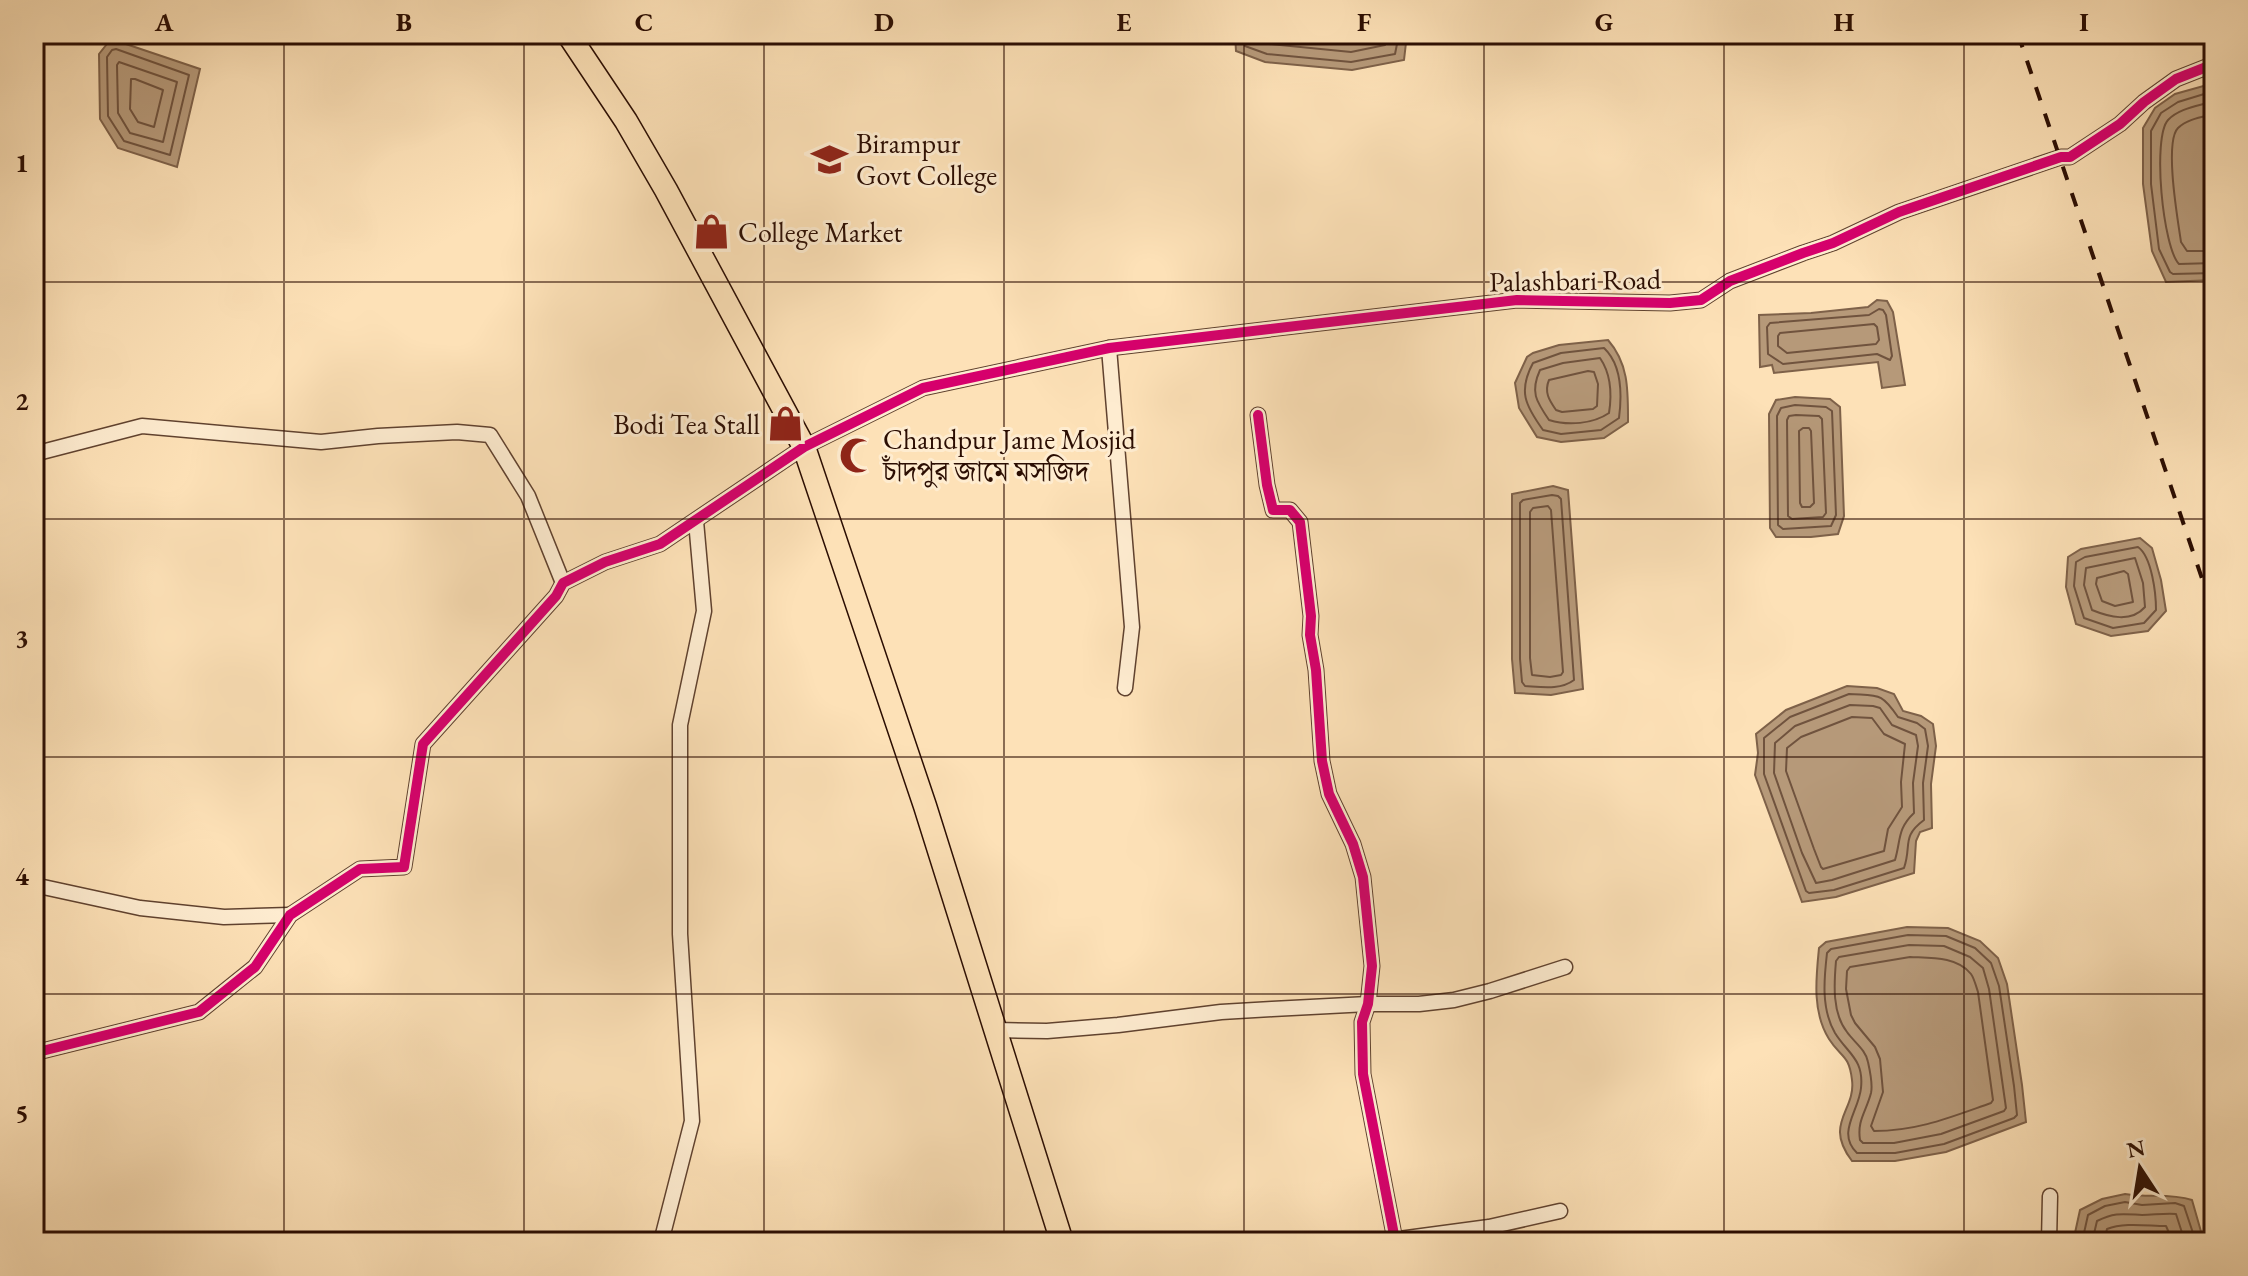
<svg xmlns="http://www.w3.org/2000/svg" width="2248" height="1276" viewBox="0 0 2248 1276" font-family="'EB Garamond','Noto Serif Bengali',serif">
  <rect width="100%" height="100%" fill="#fde1b7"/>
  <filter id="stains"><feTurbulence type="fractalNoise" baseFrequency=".0025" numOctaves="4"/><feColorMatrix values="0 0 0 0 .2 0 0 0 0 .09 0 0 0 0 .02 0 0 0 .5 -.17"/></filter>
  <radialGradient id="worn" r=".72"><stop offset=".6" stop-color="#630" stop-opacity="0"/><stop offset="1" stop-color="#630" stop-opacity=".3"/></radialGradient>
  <g fill="#b69979" stroke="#7e6149" stroke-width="2">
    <path d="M 1235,34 L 1407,34 L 1404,60 L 1352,70 L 1265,62 L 1236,51 Z"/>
    <path d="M 111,39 L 200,69 L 177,167 L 118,148 L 100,119 L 99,54 Z"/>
    <path d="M 2214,83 L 2214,280 L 2166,282 L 2152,251 L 2143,184 L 2143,128 L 2155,108 L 2175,94 Z"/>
    <path d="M 1877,300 L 1887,301 L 1893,312 L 1905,385 L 1882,388 L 1878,362 L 1774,373 L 1772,365 L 1760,367 L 1759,315 L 1811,313 L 1868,307 Z"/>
    <path d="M 1608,340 C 1629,364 1628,391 1628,422 L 1604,438 L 1561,442 L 1537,437 L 1519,408 L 1515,383 L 1527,357 L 1533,353 L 1559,345 Z"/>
    <path d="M 1795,397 L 1830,399 L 1840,407 L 1844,516 L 1838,534 L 1811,537 L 1776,537 L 1770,528 L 1769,414 L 1776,400 Z"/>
    <path d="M 1553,486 L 1568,490 L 1583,689 L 1551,695 L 1515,693 L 1512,659 L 1512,494 Z"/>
    <path d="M 2140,538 L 2152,548 L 2161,580 L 2166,611 L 2148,631 L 2111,636 L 2076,624 L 2066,587 L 2068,557 L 2081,549 Z"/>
    <path d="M 1847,686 L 1877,688 L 1894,694 L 1903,711 L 1921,716 L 1933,724 L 1936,746 L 1931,784 L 1932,828 L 1920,832 L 1916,841 L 1914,873 L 1836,897 L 1802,902 L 1755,775 L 1758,753 L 1756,734 L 1786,710 Z"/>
    <path d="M 1907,927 L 1948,928 L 1980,941 L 1998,958 L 2007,984 L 2022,1085 L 2026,1122 L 1946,1152 L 1895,1161 L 1852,1161 C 1823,1123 1856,1111 1852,1080 C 1849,1054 1841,1058 1829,1039 C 1812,1012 1816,978 1819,948 L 1826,942 Z"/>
    <path d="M 2125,1194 C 2148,1198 2170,1193 2192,1200 L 2204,1242 L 2073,1242 L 2080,1210 L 2102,1199 Z"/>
  </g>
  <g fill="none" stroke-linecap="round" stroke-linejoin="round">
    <g stroke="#70533e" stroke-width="2">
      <path d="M 1243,34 L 1245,46 L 1267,54 L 1351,62 L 1395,54 L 1399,34"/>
      <path d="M 1253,34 L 1255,39 L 1269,44 L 1351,52 L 1385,45 L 1388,34"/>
      <path d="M 1289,34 L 1351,40 L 1376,34"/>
      <path d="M 116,49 L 189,75 L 170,155 L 124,141 L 108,116 L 107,57 L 112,50 Z"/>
      <path d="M 119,62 L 177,82 L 163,142 L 130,133 L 118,113 L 117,65 Z"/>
      <path d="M 131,79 L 135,79 L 163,90 L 154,127 L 138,122 L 130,109 Z"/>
      <path d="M 2214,91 L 2178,102 L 2161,113 L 2151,131 L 2151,184 L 2159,249 L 2170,272 L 2173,274 L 2214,273"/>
      <path d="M 2214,101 C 2199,106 2179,108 2168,120 C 2152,138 2163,248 2179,264 L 2214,263"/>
      <path d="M 2214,114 C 2202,117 2187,119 2178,128 C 2164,142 2178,221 2181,242 L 2187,251 L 2214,251"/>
      <path d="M 1879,309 L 1883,310 L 1886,315 L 1892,356 L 1890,360 L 1877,354 L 1783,364 L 1768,354 L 1767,327 L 1770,323 L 1869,315 Z"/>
      <path d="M 1874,324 L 1877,327 L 1879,340 L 1876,344 L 1787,353 L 1778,346 L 1778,336 L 1780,333 Z"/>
      <path d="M 1604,348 C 1622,365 1622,395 1619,418 L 1601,430 L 1561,434 L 1543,430 C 1525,405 1518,391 1533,363 L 1561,353 Z"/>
      <path d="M 1600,358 C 1611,374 1612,394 1609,413 C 1593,424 1568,426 1549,420 C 1536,401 1530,392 1540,370 L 1563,363 Z"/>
      <path d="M 1588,371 L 1594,372 L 1598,384 L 1597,406 L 1593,409 L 1562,412 L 1556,410 C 1549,400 1544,392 1549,380 Z"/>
      <path d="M 1795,405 L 1826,407 L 1832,411 L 1836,515 L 1831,526 L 1783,529 L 1778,525 L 1777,416 L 1781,408 Z"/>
      <path d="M 1796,415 L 1819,416 L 1822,419 L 1826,513 L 1823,517 L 1792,519 L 1788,516 L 1787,420 L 1789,416 Z"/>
      <path d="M 1803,428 L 1809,428 L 1811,431 L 1814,503 L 1810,507 L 1802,507 L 1800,503 L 1799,431 Z"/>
      <path d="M 1552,495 L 1558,496 L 1561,499 L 1574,680 C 1561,690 1542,687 1525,686 L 1522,682 L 1520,659 L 1520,503 L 1523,500 Z"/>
      <path d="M 1548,506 L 1551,510 L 1563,672 L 1561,675 L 1550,677 L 1532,675 L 1530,658 L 1530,512 L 1533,508 Z"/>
      <path d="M 2138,547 C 2152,557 2156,594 2156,610 L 2144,623 L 2113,628 L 2084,618 L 2074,586 L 2076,562 L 2085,557 Z"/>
      <path d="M 2135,558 L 2143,583 L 2145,607 C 2131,623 2109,617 2092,610 L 2084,585 L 2086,568 Z"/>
      <path d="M 2124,571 L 2128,574 L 2133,602 L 2115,606 L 2102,601 L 2096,584 L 2097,578 Z"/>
      <path d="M 1849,694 C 1879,696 1881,692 1898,717 L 1917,723 L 1925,729 L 1928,746 L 1923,783 L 1924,820 C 1901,837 1912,845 1904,868 L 1834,890 L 1809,893 L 1806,891 L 1764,774 L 1764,738 L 1790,717 Z"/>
      <path d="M 1850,705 L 1873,706 L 1880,708 L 1892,725 L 1916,735 L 1918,746 L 1913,783 L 1914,813 C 1897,829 1901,840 1895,860 L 1832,880 L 1816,883 L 1802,853 L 1774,773 L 1775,743 L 1795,726 Z"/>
      <path d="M 1852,717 L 1872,718 L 1884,734 L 1905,744 L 1901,782 L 1902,807 L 1888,829 L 1884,851 L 1823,869 L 1821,867 L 1814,849 L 1786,771 L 1787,748 L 1801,737 Z"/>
      <path d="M 1908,935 L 1946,936 L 1975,948 L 1991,963 L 1999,986 L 2014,1086 L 2017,1115 L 2014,1118 L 1944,1144 L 1895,1153 L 1857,1153 C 1836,1133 1859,1111 1861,1088 C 1864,1059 1848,1054 1835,1033 C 1821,1009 1824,979 1827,953 L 1831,949 Z"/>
      <path d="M 1909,945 L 1944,946 L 1970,957 L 1983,968 L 1989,989 L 2006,1108 L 2004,1111 L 1941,1134 L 1894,1143 L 1863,1143 L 1860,1140 C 1857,1120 1866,1112 1871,1093 C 1873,1084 1870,1071 1868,1062 C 1866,1050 1854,1042 1847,1032 C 1832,1013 1834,984 1836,961 L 1839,957 Z"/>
      <path d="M 1910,957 C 1929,958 1957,956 1971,974 C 1974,978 1976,986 1978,992 L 1993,1100 L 1991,1103 C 1951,1117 1918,1131 1874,1131 L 1871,1126 L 1883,1092 L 1880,1059 L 1875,1047 L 1855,1023 L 1851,1015 L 1846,989 L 1847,971 L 1850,967 Z"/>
      <path d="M 2082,1242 L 2088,1215 L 2105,1206 L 2125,1202 L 2142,1205 L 2175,1203 L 2184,1206 L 2196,1242"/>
      <path d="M 2092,1242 L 2097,1221 C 2115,1212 2123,1214 2142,1215 C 2153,1215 2165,1213 2176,1214 L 2185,1242"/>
      <path d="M 2104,1242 L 2107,1229 C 2124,1222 2148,1226 2166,1226 L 2173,1242"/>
    </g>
    <defs>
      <g id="minor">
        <path d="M 1109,348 L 1132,627 L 1125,688"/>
        <path d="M 1258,415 L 1267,485 L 1273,510 L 1290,510 L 1300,522 L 1311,616 L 1310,635 L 1316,670 L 1322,761 L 1329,794 L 1353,844 L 1363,877 L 1372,966 L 1368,1004 L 1362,1022 L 1363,1074 L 1395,1240"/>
        <path d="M 34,454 L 142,426 L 321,442 L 378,436 L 457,432 L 490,435 L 528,496 L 563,583"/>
        <path d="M 34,885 L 140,908 L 224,917 L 290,915"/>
        <path d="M 997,1030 L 1047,1031 L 1118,1025 L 1221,1012 L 1272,1009 L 1368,1004 L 1419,1004 L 1454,1000 L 1490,991 L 1565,967"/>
        <path d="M 34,1053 L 199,1012 L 255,967 L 290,915 L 360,869 L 404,867 L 423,744 L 556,596 L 563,583 L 605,562 L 660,544 L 804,447 L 923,388 L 1109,348 L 1517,300 L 1670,303 L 1701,300 L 1730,281 L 1803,253 L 1833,243 L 1899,212 L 2061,157 L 2070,157 L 2120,124 L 2144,102 L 2176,79 L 2214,64"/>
        <path d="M 661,1242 L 692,1121 L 680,934 L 680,725 L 704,611 L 696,521"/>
        <path d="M 1377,1242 L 1489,1227 L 1560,1211"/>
        <path d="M 2049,1242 L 2050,1196"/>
      </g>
      <path id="primary" d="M 568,34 L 626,121 L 666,190 L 804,447 L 925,806 L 1062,1242"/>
    </defs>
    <use href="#minor" stroke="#60422f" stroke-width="17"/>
    <use href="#primary" stroke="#2b0d02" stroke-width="25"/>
    <use href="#minor" stroke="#feecd0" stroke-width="14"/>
    <use href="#primary" stroke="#fde1b7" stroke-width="22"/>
    <path stroke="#2b0d02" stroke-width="4" stroke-dasharray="14 14" stroke-linecap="butt" d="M 2018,34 L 2214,614"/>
    <defs>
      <g id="cycleway">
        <path d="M 1258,415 L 1267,485 L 1273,510 L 1290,510 L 1300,522 L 1311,616 L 1310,635 L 1316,670 L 1322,761 L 1329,794 L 1353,844 L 1363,877 L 1372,966 L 1368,1004 L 1362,1022 L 1363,1074 L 1395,1240"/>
        <path d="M 34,1053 L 199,1012 L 255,967 L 290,915 L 360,869 L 404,867 L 423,744 L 556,596 L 563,583 L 605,562 L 660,544 L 804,447 L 923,388 L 1109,348 L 1517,300 L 1670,303 L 1701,300 L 1730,281 L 1803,253 L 1833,243 L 1899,212 L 2061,157 L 2070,157 L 2120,124 L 2144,102 L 2176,79 L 2214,64"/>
      </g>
    </defs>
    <use href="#cycleway" stroke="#feecd0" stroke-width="15"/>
    <use href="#cycleway" stroke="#d6006c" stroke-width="10"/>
  </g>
  <path fill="none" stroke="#2b0d02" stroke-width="2" stroke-opacity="0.55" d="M 284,34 L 284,1242M 524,34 L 524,1242M 764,34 L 764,1242M 1004,34 L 1004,1242M 1244,34 L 1244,1242M 1484,34 L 1484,1242M 1724,34 L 1724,1242M 1964,34 L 1964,1242M 34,282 L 2214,282M 34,519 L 2214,519M 34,757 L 2214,757M 34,994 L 2214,994"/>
  <defs>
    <symbol id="university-bare" viewBox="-9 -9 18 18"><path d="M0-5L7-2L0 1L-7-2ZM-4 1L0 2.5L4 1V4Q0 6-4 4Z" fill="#8f2418" stroke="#feecd0" stroke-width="2.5" paint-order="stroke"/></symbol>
    <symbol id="shop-bare" viewBox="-9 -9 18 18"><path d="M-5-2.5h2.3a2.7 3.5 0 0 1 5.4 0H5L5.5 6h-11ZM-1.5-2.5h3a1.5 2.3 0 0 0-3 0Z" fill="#8f2418" stroke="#feecd0" stroke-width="2.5" paint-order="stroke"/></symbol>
    <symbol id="mosque-bare" viewBox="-9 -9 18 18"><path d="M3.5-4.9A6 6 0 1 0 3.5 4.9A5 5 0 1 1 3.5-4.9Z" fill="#8f2418" stroke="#feecd0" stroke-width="2.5" paint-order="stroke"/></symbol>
  </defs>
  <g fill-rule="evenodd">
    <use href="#university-bare" x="804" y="134" width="51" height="51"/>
    <use href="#shop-bare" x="686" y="206" width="51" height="51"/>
    <use href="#shop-bare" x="760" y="398" width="51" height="51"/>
    <use href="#mosque-bare" x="832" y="430" width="51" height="51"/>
  </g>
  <g text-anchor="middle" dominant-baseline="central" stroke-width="6" stroke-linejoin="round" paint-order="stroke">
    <g font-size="28" fill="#2b0d02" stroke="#feecd0" text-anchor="start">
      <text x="856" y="143">Birampur<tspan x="856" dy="32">Govt College</tspan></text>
      <text x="738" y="232">College Market</text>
      <text x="760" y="424" text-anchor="end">Bodi Tea Stall</text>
      <text x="883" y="439">Chandpur Jame Mosjid<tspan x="883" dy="32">চাঁদপুর জামে মসজিদ</tspan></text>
    </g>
    <g font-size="28" fill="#2b0d02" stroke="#feecd0">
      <text transform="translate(1575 280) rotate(-1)">Palashbari Road</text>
    </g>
  </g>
  <rect width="2248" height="1276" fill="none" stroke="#fde1b7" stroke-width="88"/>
  <g transform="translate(2140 1168) rotate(348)" stroke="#feecd0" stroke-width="6" paint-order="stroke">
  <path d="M0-6L14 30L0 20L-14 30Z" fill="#2b0d02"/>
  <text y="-12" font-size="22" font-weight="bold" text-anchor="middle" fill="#2b0d02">N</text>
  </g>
  <rect x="44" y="44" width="2160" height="1188" fill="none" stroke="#2b0d02" stroke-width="3"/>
  <g font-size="26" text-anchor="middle" font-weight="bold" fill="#2b0d02">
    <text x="164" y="31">A</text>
    <text x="404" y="31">B</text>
    <text x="644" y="31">C</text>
    <text x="884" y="31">D</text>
    <text x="1124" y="31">E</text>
    <text x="1364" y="31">F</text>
    <text x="1604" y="31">G</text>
    <text x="1844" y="31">H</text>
    <text x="2084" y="31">I</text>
    <text x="22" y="172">1</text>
    <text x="22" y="410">2</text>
    <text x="22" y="647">3</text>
    <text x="22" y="885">4</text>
    <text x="22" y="1122">5</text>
  </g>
  <rect width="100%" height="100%" filter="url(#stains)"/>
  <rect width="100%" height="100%" fill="url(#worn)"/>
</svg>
